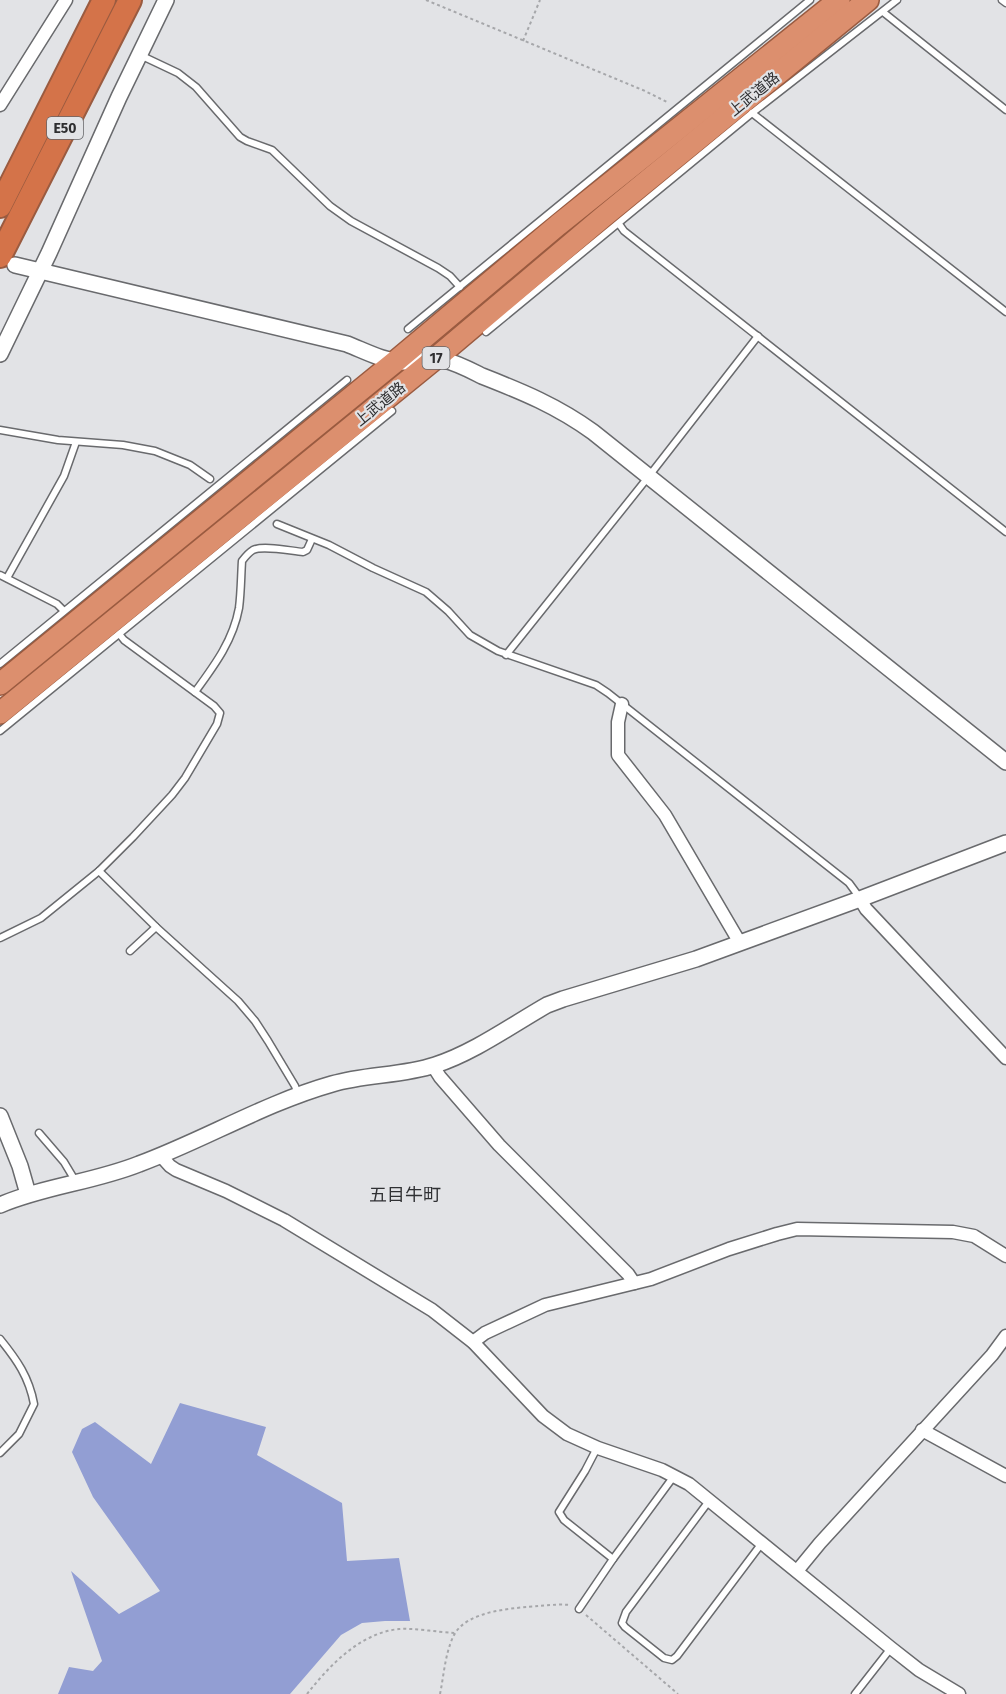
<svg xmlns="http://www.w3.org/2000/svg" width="1006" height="1694" viewBox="0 0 1006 1694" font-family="'Fira Sans','Noto Sans JP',sans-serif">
  <rect width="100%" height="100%" fill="#e2e3e6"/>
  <path fill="#929ed3" d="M 180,1403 L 266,1427 L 257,1455 L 342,1503 L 347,1561 L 399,1558 L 410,1621 L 385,1621 L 362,1623 L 341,1635 L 290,1694 L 58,1694 L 69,1667 L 93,1671 L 102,1661 L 71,1571 L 119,1614 L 160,1591 L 93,1497 L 72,1452 L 82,1429 L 95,1422 L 151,1464 Z"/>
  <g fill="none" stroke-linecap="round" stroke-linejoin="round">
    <defs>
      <g id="service">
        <path d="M 1002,0 L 1006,3"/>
        <path d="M 883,12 L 1006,110"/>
        <path d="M 140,55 L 178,73 L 196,87 L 240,137 L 247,141 L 272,150 L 330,206 L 351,221 L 438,268 L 450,276 L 460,287"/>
        <path d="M 752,113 L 1006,312"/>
        <path d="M 619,224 L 624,231 L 1006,532"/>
        <path d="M 408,329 L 810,0"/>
        <path d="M 486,332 L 752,113 L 897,0"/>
        <path d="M 0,430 L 58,440 L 123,445 L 155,451 L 190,465 L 210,479"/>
        <path d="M 277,524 L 329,545 L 373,568 L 426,592 L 448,611 L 470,635 L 498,651 L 596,685 L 608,693 L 849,883 L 860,898"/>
        <path d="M 0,575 L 57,604 L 64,611"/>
        <path d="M 7,578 L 64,476 L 76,442"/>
        <path d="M 506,655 L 649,476 L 758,336"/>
        <path d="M 0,664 L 347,380"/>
        <path d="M 195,692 C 214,666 233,641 239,608 C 241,593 241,577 242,561 C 245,557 248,553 253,550 C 263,545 291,551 303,552 L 307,550 L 312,539"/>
        <path d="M 0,731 L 392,411"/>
        <path d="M 99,871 L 156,927 L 238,1001 L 255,1021 L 268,1041 L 295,1086 L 298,1094"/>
        <path d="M 0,938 L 41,918 L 99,871 L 133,837 L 172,795 L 185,778 L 217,724 L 220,713 L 214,706 L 124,640 L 120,635"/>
        <path d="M 130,951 L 156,927"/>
        <path d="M 39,1133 L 64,1162 L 76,1182"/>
        <path d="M 0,1339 C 17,1360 29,1377 34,1404 L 19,1434 L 0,1453"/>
        <path d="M 597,1448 L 585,1471 L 559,1512 L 564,1520 L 613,1559"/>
        <path d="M 709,1501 L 626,1612 L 622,1623 L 625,1627 L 664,1658 L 672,1660 L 677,1656 L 762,1543"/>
        <path d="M 579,1609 L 613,1559 L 674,1476"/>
        <path d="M 855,1694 L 891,1648"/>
      </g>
      <g id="minor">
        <path d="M 0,105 L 66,0"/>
        <path d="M 622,704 L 618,722 L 618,755 L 665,815 L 740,943"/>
        <path d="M 860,899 L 866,909 L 1006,1058"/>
        <path d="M 433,1066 L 440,1077 L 499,1145 L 628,1274 L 634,1283"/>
        <path d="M 161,1156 L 170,1166 L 176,1170 L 226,1191 L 284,1220 L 432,1310 L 473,1342 L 543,1416 L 567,1434 L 598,1448 L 662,1470 L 689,1484 L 891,1648 L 919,1670 L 959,1694"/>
        <path d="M 473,1342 L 485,1333 L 545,1305 L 651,1279 L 729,1249 L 777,1234 L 797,1229 L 953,1232 L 974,1236 L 1006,1256"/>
        <path d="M 922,1430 L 1006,1476"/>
        <path d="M 797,1571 L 820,1543 L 992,1355 L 1006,1336"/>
      </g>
      <g id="tertiary">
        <path d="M 15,265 L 347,344 C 365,351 383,361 403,362 C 417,362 430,356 444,360 C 457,363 470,370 482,376 C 523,392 557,406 593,432 L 1006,762"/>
        <path d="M 0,354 L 49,253 L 119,97 L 166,0"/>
        <path d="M 0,1116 L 20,1166 L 28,1194"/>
        <path d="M 0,1205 C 45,1186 94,1182 139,1164 C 204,1140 265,1103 332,1084 C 366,1074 402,1076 435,1065 C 473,1053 512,1025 547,1005 L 563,999 L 696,959 L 860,899 L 1006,843"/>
      </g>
      <g id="trunk">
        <path d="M 0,684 L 396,361 L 558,225 L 839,0"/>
        <path d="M 0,713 L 436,358 L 603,217 L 868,0"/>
      </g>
      <g id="motorway">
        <path d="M 0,206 L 104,0"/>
        <path d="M 0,256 L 130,0"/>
      </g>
    </defs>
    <use href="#service" stroke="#696a6d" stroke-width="9"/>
    <use href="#minor" stroke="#696a6d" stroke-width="15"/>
    <use href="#tertiary" stroke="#696a6d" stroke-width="18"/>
    <use href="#trunk" stroke="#9a5b40" stroke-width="24"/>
    <use href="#motorway" stroke="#9a5b40" stroke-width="26"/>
    <g stroke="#a6a7aa" stroke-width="2" stroke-dasharray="3 3" stroke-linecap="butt">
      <path d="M 426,0 L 645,91 L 669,103"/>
      <path d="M 523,41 L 540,0"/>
      <path d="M 586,1615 L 678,1694"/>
      <path d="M 307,1694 C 330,1665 360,1633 399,1629 C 413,1628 438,1632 454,1633"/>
      <path d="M 440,1694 C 444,1675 445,1653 454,1635 C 467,1610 515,1608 539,1606 C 550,1605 561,1604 571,1605"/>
    </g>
    <use href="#service" stroke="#fff" stroke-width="6"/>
    <use href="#minor" stroke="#fff" stroke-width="12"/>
    <use href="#tertiary" stroke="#fff" stroke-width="15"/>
    <use href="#trunk" stroke="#dc8f6e" stroke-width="21"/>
    <use href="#motorway" stroke="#d47349" stroke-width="22"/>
  </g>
  <g text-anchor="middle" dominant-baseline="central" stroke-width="4.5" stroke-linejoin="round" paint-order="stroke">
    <g fill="#e2e3e6" stroke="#646467" stroke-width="1.5">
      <rect x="47" y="117" width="36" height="22" rx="4.5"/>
      <rect x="422.5" y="347" width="27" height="22" rx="4.5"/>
    </g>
    <g font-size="14" font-weight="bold" fill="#2e2e30">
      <text x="65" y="128">E50</text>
      <text x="436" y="358">17</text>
    </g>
    <g font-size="15" fill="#2e2e30" stroke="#e2e3e6">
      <text transform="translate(754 94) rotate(-39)">上武道路</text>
      <text transform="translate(380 404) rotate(-39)">上武道路</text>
    </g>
    <g font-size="18" fill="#303134" stroke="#e2e3e6">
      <text x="405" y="1195">五目牛町</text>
    </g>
  </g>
</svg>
